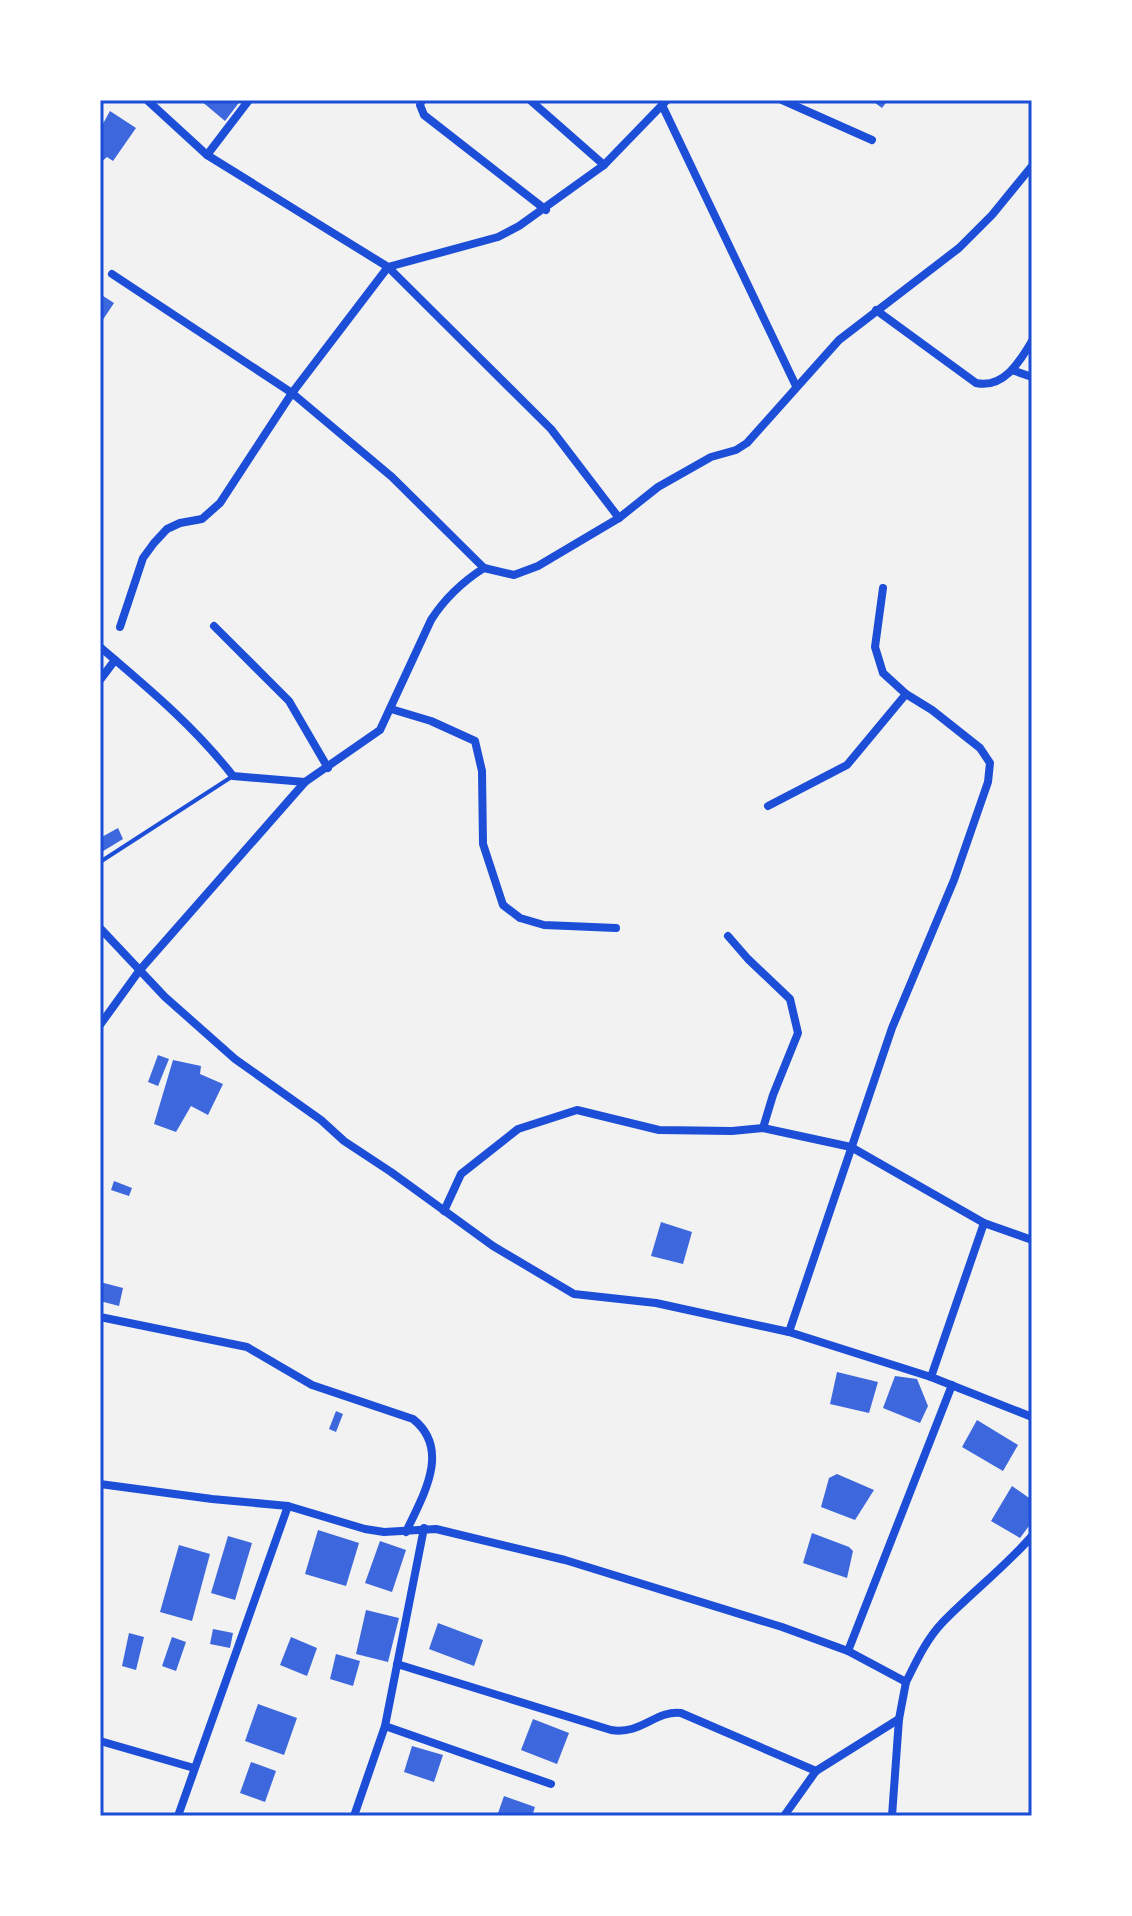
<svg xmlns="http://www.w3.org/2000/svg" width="1132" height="1916" viewBox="0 0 1132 1916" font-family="'Sofia Sans Condensed',sans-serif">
  <rect width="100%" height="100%" fill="#f2f2f2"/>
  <g fill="#3d67dc">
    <path d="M 200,100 L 241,100 L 225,121 Z"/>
    <path d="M 871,100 L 888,100 L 882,108 Z"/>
    <path d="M 110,111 L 136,128 L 113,161 L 107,157 L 100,163 L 100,129 Z"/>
    <path d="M 100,294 L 114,303 L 100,324 Z"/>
    <path d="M 118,828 L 123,839 L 100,853 L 100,838 Z"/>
    <path d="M 158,1055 L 169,1059 L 158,1086 L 148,1082 Z"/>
    <path d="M 173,1060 L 201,1066 L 200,1074 L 223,1084 L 208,1115 L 191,1106 L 176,1132 L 154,1124 Z"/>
    <path d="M 114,1181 L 132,1188 L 129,1196 L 111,1190 Z"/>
    <path d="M 661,1222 L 692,1232 L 683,1264 L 651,1256 Z"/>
    <path d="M 100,1282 L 123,1288 L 119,1306 L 100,1301 Z"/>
    <path d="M 837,1372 L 878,1382 L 869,1413 L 830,1404 Z"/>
    <path d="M 895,1376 L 917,1379 L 928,1406 L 920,1423 L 883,1408 Z"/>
    <path d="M 336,1411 L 343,1414 L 336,1432 L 329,1429 Z"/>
    <path d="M 977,1420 L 1018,1445 L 1003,1471 L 962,1447 Z"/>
    <path d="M 837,1474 L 874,1490 L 855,1520 L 821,1507 L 829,1478 Z"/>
    <path d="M 1012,1486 L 1032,1500 L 1032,1522 L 1020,1538 L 991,1521 Z"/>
    <path d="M 318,1530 L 359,1543 L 346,1586 L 305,1574 Z"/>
    <path d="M 812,1533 L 849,1547 L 853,1551 L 847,1578 L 803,1563 Z"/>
    <path d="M 228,1536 L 252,1543 L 235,1600 L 211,1593 Z"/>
    <path d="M 380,1541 L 406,1550 L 392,1592 L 365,1583 Z"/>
    <path d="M 179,1545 L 210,1554 L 192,1621 L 160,1612 Z"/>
    <path d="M 366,1610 L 399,1618 L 388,1662 L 356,1654 Z"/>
    <path d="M 438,1623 L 483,1640 L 474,1666 L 429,1649 Z"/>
    <path d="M 213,1629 L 233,1633 L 230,1648 L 210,1644 Z"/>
    <path d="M 129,1633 L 144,1637 L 136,1670 L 122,1666 Z"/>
    <path d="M 172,1637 L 186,1642 L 176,1671 L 162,1666 Z"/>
    <path d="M 291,1637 L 317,1648 L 307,1676 L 280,1665 Z"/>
    <path d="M 336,1654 L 360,1661 L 353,1686 L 330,1679 Z"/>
    <path d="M 258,1704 L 297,1718 L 284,1755 L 245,1741 Z"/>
    <path d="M 533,1719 L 569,1733 L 557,1764 L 521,1750 Z"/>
    <path d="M 412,1746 L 443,1755 L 434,1782 L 404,1772 Z"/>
    <path d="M 251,1762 L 276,1771 L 265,1802 L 240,1793 Z"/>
    <path d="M 504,1796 L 535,1807 L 532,1816 L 497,1816 Z"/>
  </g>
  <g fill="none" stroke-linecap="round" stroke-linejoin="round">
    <path stroke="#1d4ed8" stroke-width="4" d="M 100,862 L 233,776"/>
    <g stroke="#1d4ed8" stroke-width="8">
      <path d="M 147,100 L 207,155 L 388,267 L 551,429 L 619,518"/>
      <path d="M 422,100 L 420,105 L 424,115 L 546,210"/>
      <path d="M 530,100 L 604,165"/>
      <path d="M 782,100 L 872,140"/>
      <path d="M 662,105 L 796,386"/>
      <path d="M 207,155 L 249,100"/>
      <path d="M 112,274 L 292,393 L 392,477 L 484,568"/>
      <path d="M 876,310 L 976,383 C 1004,389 1020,361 1032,341"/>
      <path d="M 1012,370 L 1032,377"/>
      <path d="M 214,626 L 289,701 L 328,768"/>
      <path d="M 120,627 L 143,558 L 154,543 L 167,529 L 180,523 L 202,519 L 220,503 L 292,393 L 388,267 L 498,237 L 519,226 L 604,165 L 667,100"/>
      <path d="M 100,647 C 148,688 194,726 233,776 L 305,782 L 380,730 L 431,620 C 445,598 462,582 484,568 L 514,575 L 538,566 L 619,518 L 658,487 L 711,457 L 736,450 L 747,443 L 839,340 L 959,248 L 992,215 L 1032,166"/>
      <path d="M 100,680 L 115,660"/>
      <path d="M 391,709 L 431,721 L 475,741 L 482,771 L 483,844 L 503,905 L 520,918 L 544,925 L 616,928"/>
      <path d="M 768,806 L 847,765 L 906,694"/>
      <path d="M 100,928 L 165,997 L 235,1059 L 321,1120 L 344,1141 L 391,1172 L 493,1246 L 574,1294 L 656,1303 L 789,1332 L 931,1377 L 1032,1417"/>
      <path d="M 728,936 L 748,959 L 790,999 L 798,1033 L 773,1095 L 763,1128"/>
      <path d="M 100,1025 L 139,971 L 305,782"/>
      <path d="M 444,1211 L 461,1174 L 518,1129 L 577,1110 L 659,1130 L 732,1131 L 763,1128 L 851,1147 L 984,1223"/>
      <path d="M 100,1317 L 247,1347 L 312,1385 L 413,1419 C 452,1450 422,1497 406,1532"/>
      <path d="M 789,1332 L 892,1028 L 954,880 L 988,782 L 990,763 L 980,748 L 932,710 L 906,694 L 883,673 L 875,647 L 883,588"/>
      <path d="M 931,1377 L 984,1223 L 1032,1240"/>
      <path d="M 100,1484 L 212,1499 L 288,1506 L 365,1529 L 384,1532 L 436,1529 L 565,1560 L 782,1627 L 848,1651 L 906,1682 C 916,1662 926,1640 942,1623 C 971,1593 1004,1568 1032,1536"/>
      <path d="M 424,1528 L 385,1726 L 551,1784"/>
      <path d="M 848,1651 L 952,1385"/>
      <path d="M 397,1664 L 611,1730 C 642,1735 655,1710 681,1713 L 816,1771"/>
      <path d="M 100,1741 L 194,1768"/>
      <path d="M 178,1816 L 288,1506"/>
      <path d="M 354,1816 L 385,1726"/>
      <path d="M 784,1816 L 816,1771 L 899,1719"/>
      <path d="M 892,1816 L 899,1719 L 906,1682"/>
    </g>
  </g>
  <rect width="1132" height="1916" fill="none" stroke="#ffffff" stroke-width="204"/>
  <rect x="102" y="102" width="928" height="1712" fill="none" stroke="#1d4ed8" stroke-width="3"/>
</svg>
